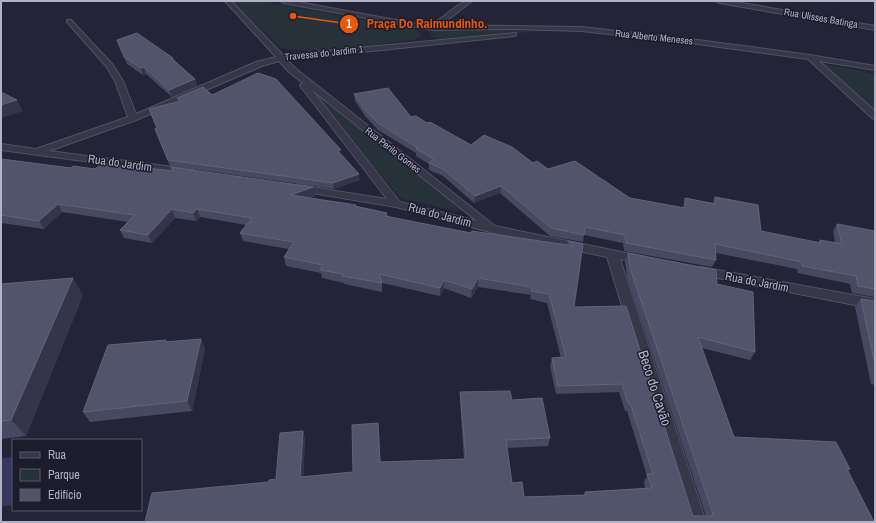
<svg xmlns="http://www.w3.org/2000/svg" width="876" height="523" viewBox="0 0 876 523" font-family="'Archivo Narrow',sans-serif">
  <rect width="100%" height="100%" fill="#232438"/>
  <g fill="#26313a">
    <path d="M 231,1 L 262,1 L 416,30 L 422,35 L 416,39 L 406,41 C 370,45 316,56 281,48 Z"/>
    <path d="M 440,29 L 558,30 L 441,39 L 431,37 L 430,33 L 436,30 Z"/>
    <path d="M 816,62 L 875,74 L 875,118 Z"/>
    <path d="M 310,89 L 473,214 L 401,199 Z"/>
  </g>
  <path fill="#36375c" d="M 13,457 L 13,505 L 1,507 L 1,458 Z"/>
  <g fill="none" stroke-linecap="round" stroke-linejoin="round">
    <defs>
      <g id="minor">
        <path d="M 225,1 L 231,1 L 283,55 L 516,33 L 516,35 L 514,36 L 287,60 L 295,68 L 495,226 L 646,257 L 648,260 L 646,263 L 642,264 L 620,259 L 706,522 L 688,522 L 607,257 L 494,233 L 396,207 L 294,190 L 293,188 L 298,185 L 387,199 L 301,87 L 300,85 L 303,83 L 289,72 L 279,61 L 262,66 L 136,120 L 49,151 L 189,169 L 193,170 L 194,172 L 193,174 L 189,175 L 1,150 L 1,144 L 36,149 L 128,117 L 115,81 L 106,66 L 67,22 L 67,20 L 71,20 L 113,65 L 123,81 L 136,114 L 256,62 L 276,57 ZM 312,90 L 477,221 L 400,202 Z"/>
        <path d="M 280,1 L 293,1 L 423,25 C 443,25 453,1 472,1 L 441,25 L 581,27 L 690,39 L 810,55 L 875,66 L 875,70 L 819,61 L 875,111 L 875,119 L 872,118 L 808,59 L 690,43 L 581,31 L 514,29 L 432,30 L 283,3 Z"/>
        <path d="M 716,1 L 730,1 L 875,26 L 875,30 L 719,3 Z"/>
        <path d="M 701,267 L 875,299 L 875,309 L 697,274 L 695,271 L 697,268 Z"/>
      </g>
    </defs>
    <use href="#minor" stroke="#515263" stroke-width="2"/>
    <use href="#minor" fill="#363749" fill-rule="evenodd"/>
  </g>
  <g fill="#474960">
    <path d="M 117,40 L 173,58 L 175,61 L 195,79 L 197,86 L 172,97 L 146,74 L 143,75 L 127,64 Z"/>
    <path d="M 354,94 L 427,123 L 471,145 L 533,163 L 548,169 L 630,198 L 683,208 L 685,198 L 713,203 L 715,197 L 761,231 L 818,243 L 820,240 L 835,243 L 833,231 L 837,224 L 875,231 L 875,297 L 852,293 L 850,284 L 798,273 L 797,269 L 716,253 L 716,260 L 712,267 L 624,251 L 623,243 L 584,235 L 583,242 L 550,236 L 500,193 L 474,203 L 443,176 L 429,170 L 429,164 L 416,156 L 416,153 L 378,130 L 365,116 L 355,101 Z"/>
    <path d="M 212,95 L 342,155 L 360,180 L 334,189 L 170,166 L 157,135 L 157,129 L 149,109 L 178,102 L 177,98 Z"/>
    <path d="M 1,159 L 71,168 L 95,169 L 313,187 L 315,196 L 309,198 L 356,205 L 356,207 L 387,213 L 388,217 L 471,233 L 567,245 L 568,241 L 583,244 L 574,307 L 626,306 L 693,516 L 706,516 L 627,277 L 625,262 L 628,253 L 717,284 L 755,352 L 750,360 L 702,348 L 734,437 L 850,469 L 848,471 L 874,522 L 145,522 L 276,479 L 303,431 L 305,439 L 303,477 L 353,472 L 378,423 L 379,431 L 380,462 L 464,459 L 460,401 L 460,392 L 512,400 L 550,438 L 548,446 L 507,448 L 512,483 L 524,497 L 584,495 L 585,492 L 645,488 L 644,482 L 647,476 L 627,411 L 625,411 L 619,392 L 556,394 L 550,366 L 552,358 L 561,358 L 547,303 L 530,299 L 531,295 L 478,287 L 471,298 L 444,288 L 440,296 L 382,283 L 382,292 L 344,284 L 344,283 L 322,278 L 321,273 L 286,266 L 284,257 L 289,249 L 243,241 L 240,233 L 246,225 L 200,217 L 196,221 L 175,218 L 152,243 L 124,238 L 120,230 L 128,222 L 62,212 L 44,229 L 1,223 Z"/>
    <path d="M 1,284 L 83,295 L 26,436 L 1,439 Z"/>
    <path d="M 861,299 L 875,301 L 875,385 L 871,384 L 855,307 Z"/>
    <path d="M 201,339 L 205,349 L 192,411 L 90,422 L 83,412 L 166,340 L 167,342 Z"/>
  </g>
  <g fill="#34354b">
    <path d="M 144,67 L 146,74 L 143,75 L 141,68 Z"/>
    <path d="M 195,79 L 197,86 L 172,97 L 169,90 Z"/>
    <path d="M 17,100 L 23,111 L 1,118 L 1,105 Z"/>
    <path d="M 359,174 L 360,180 L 334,189 L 333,183 Z"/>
    <path d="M 501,186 L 500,193 L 474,203 L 475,196 Z"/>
    <path d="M 313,187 L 315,196 L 292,203 L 291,195 Z"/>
    <path d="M 58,204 L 62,212 L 44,229 L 39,221 Z"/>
    <path d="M 172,209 L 175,218 L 152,243 L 148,235 Z"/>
    <path d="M 197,209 L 200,217 L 196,221 L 193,213 Z"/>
    <path d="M 73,278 L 83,295 L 26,436 L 11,420 Z"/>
    <path d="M 478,278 L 478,287 L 471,298 L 472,289 Z"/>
    <path d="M 444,280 L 444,288 L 440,296 L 440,288 Z"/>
    <path d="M 201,339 L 205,349 L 192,411 L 187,401 Z"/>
    <path d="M 378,423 L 379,431 L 381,470 L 380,462 Z"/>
    <path d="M 303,431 L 305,439 L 303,485 L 300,477 Z"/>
  </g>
  <g fill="#52546b" stroke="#616379">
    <path d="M 137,33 L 173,58 L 171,58 L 195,79 L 169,90 L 144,67 L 141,68 L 124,57 L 117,40 Z"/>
    <path d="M 258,73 L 276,79 L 341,150 L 338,151 L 359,174 L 333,183 L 168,160 L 155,129 L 157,128 L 149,109 L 181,101 L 177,98 L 203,87 L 212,95 Z"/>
    <path d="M 388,88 L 411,117 L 416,116 L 427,123 L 430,122 L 471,145 L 484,135 L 512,147 L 533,163 L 537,161 L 548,169 L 575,161 L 630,198 L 685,208 L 685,198 L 715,204 L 715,197 L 758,205 L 761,231 L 821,243 L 820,240 L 842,244 L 837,224 L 875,231 L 875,289 L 858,286 L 856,276 L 802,266 L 802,262 L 715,244 L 716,260 L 626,243 L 625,235 L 585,227 L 584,235 L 551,228 L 501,186 L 475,196 L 443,169 L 429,163 L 434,159 L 416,149 L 418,148 L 378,123 L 365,110 L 354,94 Z"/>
    <path d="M 1,92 L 17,100 L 1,105 Z"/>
    <path d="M 1,159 L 71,168 L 73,166 L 95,169 L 102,163 L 173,171 L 171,167 L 313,187 L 291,195 L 356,205 L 355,206 L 387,213 L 385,216 L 471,233 L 472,231 L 574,246 L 568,241 L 583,244 L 574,307 L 626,306 L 693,516 L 711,516 L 713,514 L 630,268 L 628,253 L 716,270 L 717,284 L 753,292 L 755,352 L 698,337 L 734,437 L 836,442 L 850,469 L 847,469 L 874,522 L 145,522 L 152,493 L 269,482 L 269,480 L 276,479 L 280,433 L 303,431 L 300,477 L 353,472 L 352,425 L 378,423 L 380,462 L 466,459 L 460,392 L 510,391 L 512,400 L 542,398 L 550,438 L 506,440 L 512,483 L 522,482 L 524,497 L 586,495 L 585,492 L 652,488 L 647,474 L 653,474 L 630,403 L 628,403 L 622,384 L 558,386 L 552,358 L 566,357 L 549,294 L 531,291 L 532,287 L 478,278 L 472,289 L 444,280 L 440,288 L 379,274 L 382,283 L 342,276 L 343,274 L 320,270 L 323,265 L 284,257 L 294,242 L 240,233 L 252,218 L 197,209 L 193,213 L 172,209 L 148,235 L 120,230 L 135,215 L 58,204 L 39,221 L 1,215 Z"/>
    <path d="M 73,278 L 11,420 L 1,421 L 1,284 Z"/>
    <path d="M 861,299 L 875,301 L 875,365 Z"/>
    <path d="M 201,339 L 187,401 L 83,412 L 108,345 L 166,340 L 165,342 Z"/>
  </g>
  <g text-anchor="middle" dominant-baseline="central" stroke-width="3" stroke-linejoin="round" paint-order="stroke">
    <g font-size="10" fill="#b1b2c5" stroke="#1c1c2d">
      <text transform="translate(821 18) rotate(10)">Rua Ulisses Batinga</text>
      <text transform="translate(654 37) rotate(6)">Rua Alberto Meneses</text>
      <text transform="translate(324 53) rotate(-6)">Travessa do Jardim 1</text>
      <text transform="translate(393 150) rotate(38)">Rua Perilo Gomes</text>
    </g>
    <g font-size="12" fill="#b1b2c5" stroke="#1c1c2d">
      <text transform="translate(120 163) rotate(8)">Rua do Jardim</text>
      <text transform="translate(440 215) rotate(15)">Rua do Jardim</text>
      <text transform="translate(757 282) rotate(11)">Rua do Jardim</text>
    </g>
    <g font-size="14" fill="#b1b2c5" stroke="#1c1c2d">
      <text transform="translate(655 388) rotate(72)">Beco do Cavão</text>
    </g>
  </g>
  <path fill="none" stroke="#e8590c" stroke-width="1.5" d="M293 16L349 24"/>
  <g fill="#e8590c" stroke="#1c1c2d" stroke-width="1.5">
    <circle cx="293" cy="16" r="4"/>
    <circle cx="349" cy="24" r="10"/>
  </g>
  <g font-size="12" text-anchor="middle" font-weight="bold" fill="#fff">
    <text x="349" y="28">1</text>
  </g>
  <g font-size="13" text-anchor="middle" font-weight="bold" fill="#e8590c" stroke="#1c1c2d" stroke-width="3" stroke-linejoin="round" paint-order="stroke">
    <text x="427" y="28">Praça Do Raimundinho.</text>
  </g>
  <rect width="876" height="523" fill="none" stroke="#b1b2c5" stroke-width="4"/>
  <rect x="12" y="439" width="130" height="72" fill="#1c1c2d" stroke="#58586a"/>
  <rect x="20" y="452" width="20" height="6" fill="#363749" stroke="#58586a"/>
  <text x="48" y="459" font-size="12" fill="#b1b2c5">Rua</text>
  <rect x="20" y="469" width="20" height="12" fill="#26313a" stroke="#58586a"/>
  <text x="48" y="479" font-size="12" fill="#b1b2c5">Parque</text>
  <rect x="20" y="489" width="20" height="12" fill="#52546b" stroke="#58586a"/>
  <text x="48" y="499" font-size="12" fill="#b1b2c5">Edifício</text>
</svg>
